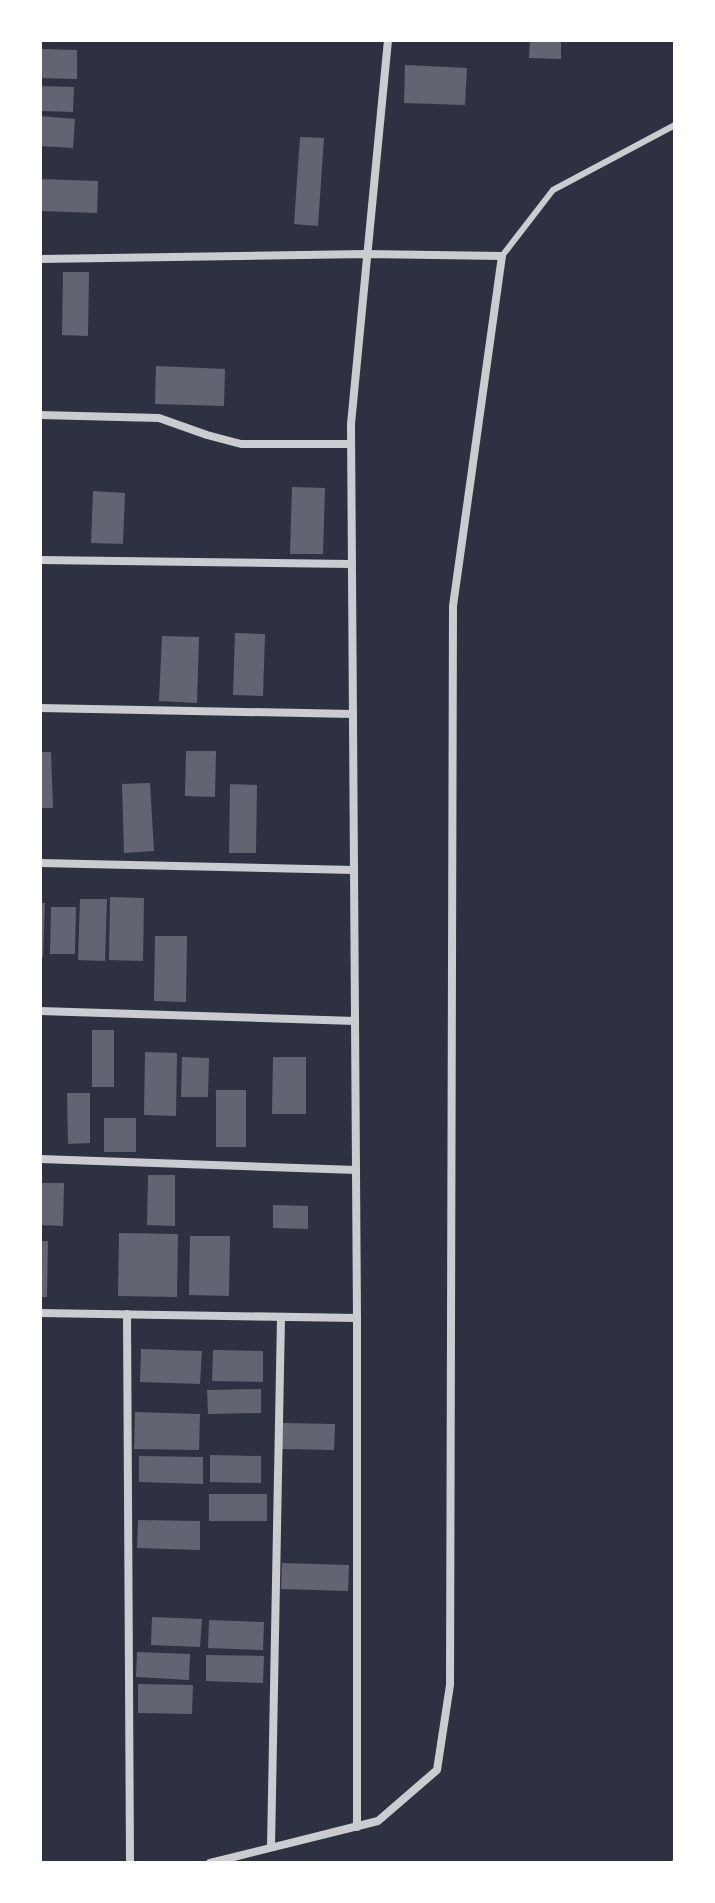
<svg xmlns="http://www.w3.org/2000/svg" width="715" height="1903" viewBox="0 0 715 1903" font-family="'Noto Sans',sans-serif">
  <rect width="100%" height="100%" fill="#2d3142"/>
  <g fill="#626471">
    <path d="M 530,40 L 561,40 L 561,59 L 529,58 Z"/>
    <path d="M 40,49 L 77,50 L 77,79 L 40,78 Z"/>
    <path d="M 405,65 L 467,68 L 465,105 L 404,103 Z"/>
    <path d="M 40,86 L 74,87 L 73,112 L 40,111 Z"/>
    <path d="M 40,116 L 75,119 L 73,148 L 40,146 Z"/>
    <path d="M 300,137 L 324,138 L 318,226 L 294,224 Z"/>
    <path d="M 40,179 L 98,181 L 97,213 L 40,211 Z"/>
    <path d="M 63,272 L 89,272 L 88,336 L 62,335 Z"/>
    <path d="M 156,366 L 225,369 L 224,406 L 155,404 Z"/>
    <path d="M 292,487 L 325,488 L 323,554 L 290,554 Z"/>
    <path d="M 93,491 L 125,493 L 123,544 L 91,543 Z"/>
    <path d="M 235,633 L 265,634 L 263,696 L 233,695 Z"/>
    <path d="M 162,636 L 199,637 L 197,703 L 159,701 Z"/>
    <path d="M 186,751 L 216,751 L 215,797 L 185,796 Z"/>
    <path d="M 40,752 L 51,752 L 53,808 L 40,808 Z"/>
    <path d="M 150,783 L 154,851 L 124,853 L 122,784 Z"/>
    <path d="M 230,784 L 257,785 L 256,853 L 229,853 Z"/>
    <path d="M 110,897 L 144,898 L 143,961 L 109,960 Z"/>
    <path d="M 80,899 L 107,899 L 105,961 L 78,960 Z"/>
    <path d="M 40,903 L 45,903 L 43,957 L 40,957 Z"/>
    <path d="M 51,907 L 76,907 L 75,954 L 50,954 Z"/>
    <path d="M 155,936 L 187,936 L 186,1002 L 154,1001 Z"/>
    <rect x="92" y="1030" width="22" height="57"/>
    <path d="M 145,1052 L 177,1053 L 176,1116 L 144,1115 Z"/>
    <path d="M 182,1057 L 209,1058 L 208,1097 L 181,1097 Z"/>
    <path d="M 273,1057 L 306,1057 L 306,1114 L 272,1114 Z"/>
    <rect x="216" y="1090" width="30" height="57"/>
    <path d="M 67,1093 L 90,1093 L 90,1143 L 68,1144 Z"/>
    <rect x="104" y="1118" width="32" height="34"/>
    <path d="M 148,1175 L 175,1175 L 175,1226 L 147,1225 Z"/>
    <path d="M 40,1183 L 64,1183 L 63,1226 L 40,1225 Z"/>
    <path d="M 273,1205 L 308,1206 L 308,1229 L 273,1228 Z"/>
    <path d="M 119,1233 L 178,1234 L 177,1297 L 118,1296 Z"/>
    <path d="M 190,1236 L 230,1236 L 229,1296 L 189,1295 Z"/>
    <path d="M 40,1241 L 48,1241 L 47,1297 L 40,1297 Z"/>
    <path d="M 141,1349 L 202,1351 L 200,1384 L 140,1382 Z"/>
    <path d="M 213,1350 L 263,1351 L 263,1382 L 212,1381 Z"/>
    <path d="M 261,1389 L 261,1413 L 208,1414 L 207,1390 Z"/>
    <path d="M 135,1412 L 200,1414 L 199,1450 L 134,1449 Z"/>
    <path d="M 281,1423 L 335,1424 L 334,1450 L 281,1449 Z"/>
    <path d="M 210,1455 L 261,1456 L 261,1483 L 210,1482 Z"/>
    <path d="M 139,1456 L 203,1457 L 203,1484 L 139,1482 Z"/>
    <rect x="209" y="1494" width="58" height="27"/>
    <path d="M 138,1520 L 200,1521 L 200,1550 L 137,1548 Z"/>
    <path d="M 282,1563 L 349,1565 L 348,1591 L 281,1589 Z"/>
    <path d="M 152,1617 L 202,1619 L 200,1647 L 151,1645 Z"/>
    <path d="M 209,1620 L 264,1622 L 263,1650 L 208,1648 Z"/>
    <path d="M 137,1652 L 190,1654 L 189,1680 L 136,1677 Z"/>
    <path d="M 206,1655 L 264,1656 L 263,1683 L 206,1681 Z"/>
    <path d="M 138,1684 L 193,1685 L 192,1714 L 138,1713 Z"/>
  </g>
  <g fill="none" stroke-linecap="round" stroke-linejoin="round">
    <path stroke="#caccd0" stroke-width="6" d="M 502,256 L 553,190 L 675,125"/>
    <g stroke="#caccd0" stroke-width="8">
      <path d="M 40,259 L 366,254 L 502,256 L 453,606 L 450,1685 L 437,1770 L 378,1821 L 210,1863"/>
      <path d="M 40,415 L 159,418 L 207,435 L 241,444 L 351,444"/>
      <path d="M 40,560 L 352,564"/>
      <path d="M 40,708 L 353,714"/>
      <path d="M 40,863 L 354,870"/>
      <path d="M 40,1011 L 355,1021"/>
      <path d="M 40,1159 L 356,1170"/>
      <path d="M 40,1313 L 357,1318"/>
      <path d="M 127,1314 L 130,1863"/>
      <path d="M 357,1827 L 357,1318 L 351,424 L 388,40"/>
      <path d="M 271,1847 L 281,1317"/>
    </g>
    <path stroke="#abadb3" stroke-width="6" d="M 674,1863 L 675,1862"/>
  </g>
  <rect width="715" height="1903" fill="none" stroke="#ffffff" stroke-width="84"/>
</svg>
